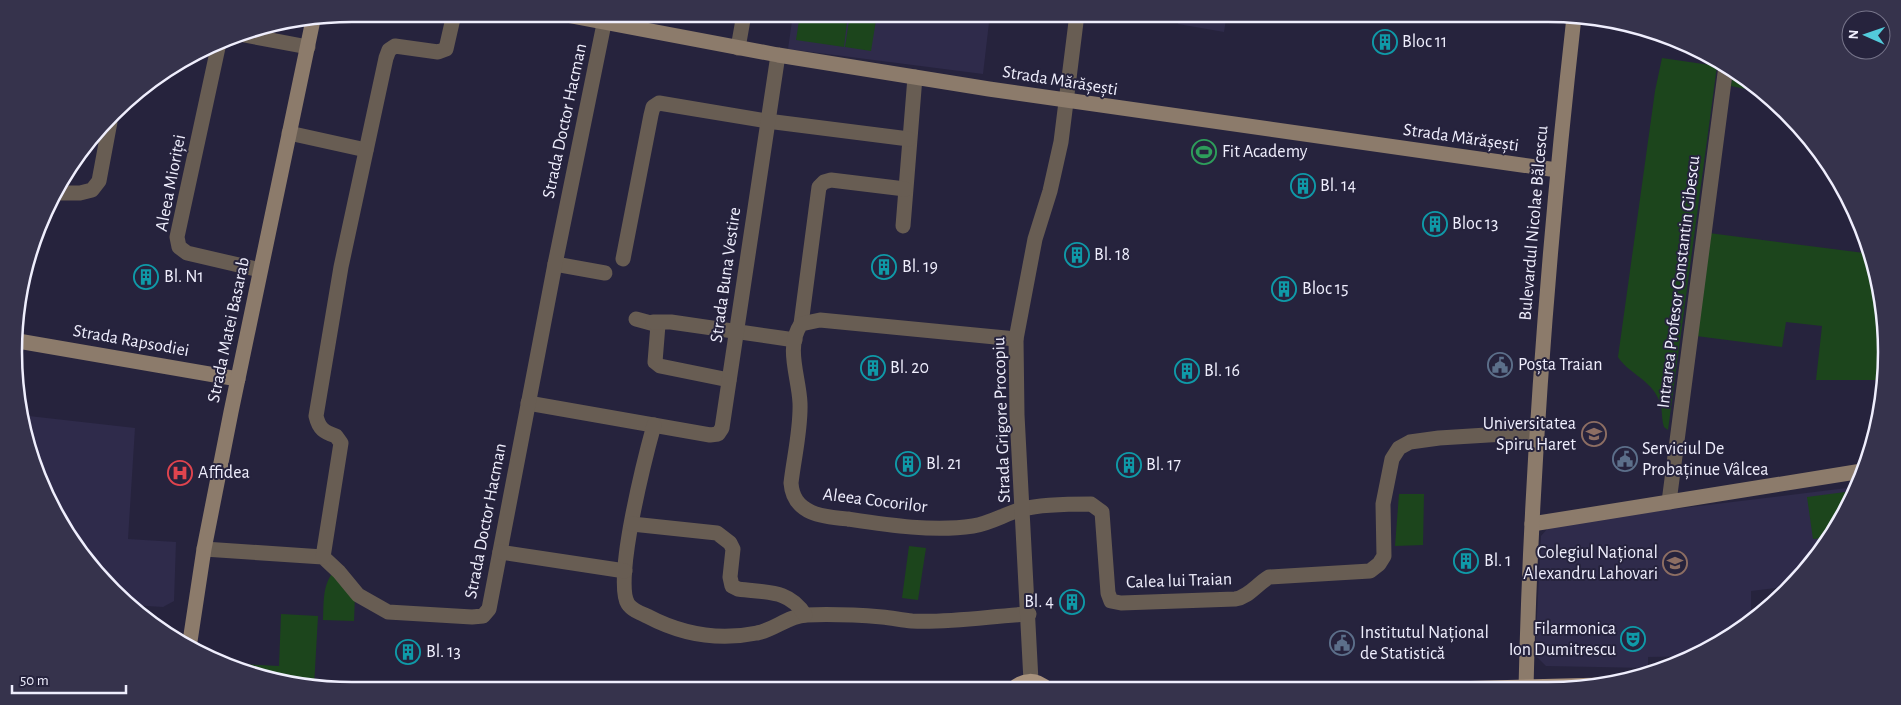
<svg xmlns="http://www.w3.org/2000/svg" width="1901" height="705" viewBox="0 0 1901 705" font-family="'Alegreya Sans',sans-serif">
  <rect width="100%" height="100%" fill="#26233d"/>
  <g fill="#2f2b4b">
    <path d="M 793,14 L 990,14 L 983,74 L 788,49 Z"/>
    <path d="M 1179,14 L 1227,14 L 1224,32 L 1178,24 Z"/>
    <path d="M 20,415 L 135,428 L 128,539 L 176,542 L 174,601 L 163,607 L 131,605 L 71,540 L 40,482 Z"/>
    <path d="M 1855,487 L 1830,540 L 1791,586 L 1751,591 L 1751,621 L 1698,656 L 1648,657 L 1648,668 L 1546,666 L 1535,655 L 1541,536 L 1548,528 L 1609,517 Z"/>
  </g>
  <g fill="#1c451c">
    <path d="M 800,14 L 848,14 L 844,47 L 796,40 Z"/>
    <path d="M 850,14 L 877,14 L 871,51 L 845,47 Z"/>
    <path d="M 1662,58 L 1717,66 L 1668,430 L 1664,427 C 1661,418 1663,408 1659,400 C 1651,380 1628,373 1618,357 L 1655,91 Z"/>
    <path d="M 1733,70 L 1755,84 L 1765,93 L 1731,86 Z"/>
    <path d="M 1709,233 L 1872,254 L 1884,309 L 1886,380 L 1816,380 L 1822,326 L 1786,322 L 1782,347 L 1696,336 Z"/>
    <path d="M 1853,491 L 1832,537 L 1813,539 L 1807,497 Z"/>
    <path d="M 1399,494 L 1424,494 L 1423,545 L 1395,546 Z"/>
    <path d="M 909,546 L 926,548 L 918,600 L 902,598 Z"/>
    <path d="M 335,570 L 355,596 L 354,621 L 323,620 C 324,602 322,584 335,570 Z"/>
    <path d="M 281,614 L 318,616 L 314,686 L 265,680 L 220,663 L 279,666 Z"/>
  </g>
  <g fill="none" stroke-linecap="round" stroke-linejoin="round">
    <g stroke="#685d53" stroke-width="15">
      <path d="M 239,34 L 308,47"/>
      <path d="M 219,43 L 177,237 L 179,247 L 187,253 L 260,270"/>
      <path d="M 738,48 L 744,14"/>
      <path d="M 289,133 L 366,150"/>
      <path d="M 55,193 L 80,193 L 92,190 L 99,181 L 110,122"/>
      <path d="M 903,226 L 915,77"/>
      <path d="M 623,259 L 651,115 L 653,107 L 659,103 L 767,121 L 909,139"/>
      <path d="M 555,264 L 605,273"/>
      <path d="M 636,319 L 658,325 L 655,362 L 660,366 L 729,380"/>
      <path d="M 653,322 L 671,322 L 795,340"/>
      <path d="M 801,324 L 819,187 L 824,182 L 831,180 L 905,189"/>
      <path d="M 1016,339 L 820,320 L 801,324 C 785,347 799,377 800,403 C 801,429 794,457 791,483 C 792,497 798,506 811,512 C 822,517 836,518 848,519 C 888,525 933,532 973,526 C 992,523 1006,513 1023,509 C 1042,504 1071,504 1091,504 L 1102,512 L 1108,593 L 1111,601 L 1121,603 L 1235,599 C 1249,597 1257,584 1269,577 L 1370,571 L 1379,564 L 1384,556 L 1383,504 L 1392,459 L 1399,448 L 1410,442 L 1439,438 L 1536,432"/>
      <path d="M 528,403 L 710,435 L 718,434 L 722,428 L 778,55"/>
      <path d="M 654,425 C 646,454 613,581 628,604 C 632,610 640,613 647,616 C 681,634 718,641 757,633 C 774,630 788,616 806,615 C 831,614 857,615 882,617 C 892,618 902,620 912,621 C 950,623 991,616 1029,614"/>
      <path d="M 1669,502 L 1726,66"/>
      <path d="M 632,524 L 717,533 L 730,543 L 733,549 L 730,577 L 732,586 L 738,589 C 766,593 789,589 805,615"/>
      <path d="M 204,549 L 323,557 L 339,572 L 358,595 L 388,612 L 472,617 L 483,616 L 489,609 L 555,264 L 606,14"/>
      <path d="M 500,552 L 625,571"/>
      <path d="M 323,557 L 341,443 L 336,436 C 324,432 319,429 316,416 L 341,267 L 386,58 L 389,50 L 395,46 L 438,52 L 446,49 L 454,14"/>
      <path d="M 1031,681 L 1017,415 L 1016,339 L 1035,239 L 1050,191 L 1061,142 L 1077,14"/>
    </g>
    <g stroke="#8c7b6b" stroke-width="15">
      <path d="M 561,14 L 778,55 L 989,89 L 1557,170"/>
      <path d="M 18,341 L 238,379"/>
      <path d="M 1532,524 L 1862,471"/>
      <path d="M 189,648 L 204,549 L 231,412 L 313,20"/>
      <path d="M 1526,688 C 1531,464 1549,240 1574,17"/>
    </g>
    <g stroke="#a8927d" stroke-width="15">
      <path d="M 1452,689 L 1603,685"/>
      <path d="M 1012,690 C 1023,679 1036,678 1048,690"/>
    </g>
  </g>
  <defs>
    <symbol id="building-ring" viewBox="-11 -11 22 22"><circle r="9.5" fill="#26233d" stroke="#0f9aa8" stroke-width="1.5"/><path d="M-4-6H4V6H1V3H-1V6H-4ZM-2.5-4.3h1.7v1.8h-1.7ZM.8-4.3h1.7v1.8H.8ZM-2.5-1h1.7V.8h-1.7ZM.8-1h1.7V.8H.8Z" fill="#0f9aa8"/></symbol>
    <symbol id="stadium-ring" viewBox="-11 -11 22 22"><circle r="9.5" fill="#26233d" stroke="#2e9e5b" stroke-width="1.5"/><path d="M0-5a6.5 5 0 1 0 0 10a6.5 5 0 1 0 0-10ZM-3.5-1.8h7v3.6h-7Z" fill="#2e9e5b"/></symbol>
    <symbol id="civic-ring" viewBox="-11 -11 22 22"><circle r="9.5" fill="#26233d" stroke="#5c6f8a" stroke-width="1.5"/><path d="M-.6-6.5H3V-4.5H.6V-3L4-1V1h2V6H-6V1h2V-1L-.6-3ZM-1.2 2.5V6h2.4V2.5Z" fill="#5c6f8a"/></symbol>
    <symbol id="school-ring" viewBox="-11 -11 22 22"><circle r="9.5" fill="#26233d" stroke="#8d6e63" stroke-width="1.5"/><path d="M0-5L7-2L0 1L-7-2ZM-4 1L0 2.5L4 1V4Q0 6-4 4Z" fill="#8d6e63"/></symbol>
    <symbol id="hospital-ring" viewBox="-11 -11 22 22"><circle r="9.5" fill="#26233d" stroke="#e0444e" stroke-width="1.5"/><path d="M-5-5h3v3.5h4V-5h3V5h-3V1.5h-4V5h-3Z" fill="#e0444e"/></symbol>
    <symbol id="theatre-ring" viewBox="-11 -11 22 22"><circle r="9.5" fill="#26233d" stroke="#0f9aa8" stroke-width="1.5"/><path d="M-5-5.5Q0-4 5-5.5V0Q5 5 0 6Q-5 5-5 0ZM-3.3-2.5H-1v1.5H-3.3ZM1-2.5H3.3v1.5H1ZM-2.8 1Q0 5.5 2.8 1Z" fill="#0f9aa8"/></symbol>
  </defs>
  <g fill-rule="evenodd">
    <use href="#building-ring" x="1371" y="28" width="28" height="28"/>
    <use href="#stadium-ring" x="1190" y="138" width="28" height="28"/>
    <use href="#building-ring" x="1289" y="172" width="28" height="28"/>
    <use href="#building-ring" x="1421" y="210" width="28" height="28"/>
    <use href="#building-ring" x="1063" y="241" width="28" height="28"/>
    <use href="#building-ring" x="870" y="253" width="28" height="28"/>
    <use href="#building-ring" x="132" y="263" width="28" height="28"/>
    <use href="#building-ring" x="1270" y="275" width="28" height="28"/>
    <use href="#civic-ring" x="1486" y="351" width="28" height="28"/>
    <use href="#building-ring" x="859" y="354" width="28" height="28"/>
    <use href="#building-ring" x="1173" y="357" width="28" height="28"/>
    <use href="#school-ring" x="1580" y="420" width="28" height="28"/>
    <use href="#civic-ring" x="1611" y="445" width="28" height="28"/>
    <use href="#building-ring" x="894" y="450" width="28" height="28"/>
    <use href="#building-ring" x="1115" y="451" width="28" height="28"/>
    <use href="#hospital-ring" x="166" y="459" width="28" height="28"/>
    <use href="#building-ring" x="1452" y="547" width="28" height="28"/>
    <use href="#school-ring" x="1661" y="549" width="28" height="28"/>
    <use href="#building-ring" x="1058" y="588" width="28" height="28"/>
    <use href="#theatre-ring" x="1619" y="625" width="28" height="28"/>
    <use href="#civic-ring" x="1328" y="629" width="28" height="28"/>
    <use href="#building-ring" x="394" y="638" width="28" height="28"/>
  </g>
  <g text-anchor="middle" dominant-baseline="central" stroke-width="4" stroke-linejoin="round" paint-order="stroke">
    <g font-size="18" fill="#efeefd" stroke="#26233d" text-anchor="start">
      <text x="1402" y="42">Bloc 11</text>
      <text x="1222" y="152">Fit Academy</text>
      <text x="1320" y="186">Bl. 14</text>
      <text x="1452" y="224">Bloc 13</text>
      <text x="1094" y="255">Bl. 18</text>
      <text x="902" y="267">Bl. 19</text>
      <text x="164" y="277">Bl. N1</text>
      <text x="1302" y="289">Bloc 15</text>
      <text x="1518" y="365">Poșta Traian</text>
      <text x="890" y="368">Bl. 20</text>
      <text x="1204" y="371">Bl. 16</text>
      <text x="1576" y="424" text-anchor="end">Universitatea<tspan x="1576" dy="21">Spiru Haret</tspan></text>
      <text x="1642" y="449">Serviciul De<tspan x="1642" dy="21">Probaținue Vâlcea</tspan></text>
      <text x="926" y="464">Bl. 21</text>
      <text x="1146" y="465">Bl. 17</text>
      <text x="198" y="473">Affidea</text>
      <text x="1658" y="553" text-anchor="end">Colegiul Național<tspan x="1658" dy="21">Alexandru Lahovari</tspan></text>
      <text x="1484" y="561">Bl. 1</text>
      <text x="1054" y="602" text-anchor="end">Bl. 4</text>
      <text x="1616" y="629" text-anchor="end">Filarmonica<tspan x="1616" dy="21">Ion Dumitrescu</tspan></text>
      <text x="1360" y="633">Institutul Național<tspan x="1360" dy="21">de Statistică</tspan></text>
      <text x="426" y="652">Bl. 13</text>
    </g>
    <g font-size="18" fill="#efeefd" stroke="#26233d">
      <text transform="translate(1060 81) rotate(9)">Strada Mărășești</text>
      <text transform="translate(565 121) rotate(-78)">Strada Doctor Hacman</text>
      <text transform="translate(1461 138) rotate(8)">Strada Mărășești</text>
      <text transform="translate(171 183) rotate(-79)">Aleea Mioriței</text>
      <text transform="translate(1534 223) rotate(-85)">Bulevardul Nicolae Bălcescu</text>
      <text transform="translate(726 275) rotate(-82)">Strada Buna Vestire</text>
      <text transform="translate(1679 282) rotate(-83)">Intrarea Profesor Constantin Gibescu</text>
      <text transform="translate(229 330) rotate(-78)">Strada Matei Basarab</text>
      <text transform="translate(131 341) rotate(10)">Strada Rapsodiei</text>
      <text transform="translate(1002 420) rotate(-92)">Strada Grigore Procopiu</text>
      <text transform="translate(875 501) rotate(7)">Aleea Cocorilor</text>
      <text transform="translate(486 521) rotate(-79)">Strada Doctor Hacman</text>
      <text transform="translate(1179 581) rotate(-2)">Calea lui Traian</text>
    </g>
  </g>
  <path d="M0 0H1901V705H0ZM352 22H1548A330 330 0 0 1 1878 352V352A330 330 0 0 1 1548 682H352A330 330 0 0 1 22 352V352A330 330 0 0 1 352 22Z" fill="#36334c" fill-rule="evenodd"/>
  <path fill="none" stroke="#efeefd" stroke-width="2.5" d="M352 22H1548A330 330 0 0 1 1878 352V352A330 330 0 0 1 1548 682H352A330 330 0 0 1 22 352V352A330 330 0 0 1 352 22Z"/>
  <g transform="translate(1866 35) rotate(272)"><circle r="24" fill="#26233d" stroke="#76748a"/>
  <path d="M0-4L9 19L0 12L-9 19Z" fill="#53cbdb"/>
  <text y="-8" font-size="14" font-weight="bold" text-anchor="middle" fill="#efeefd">N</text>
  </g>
  <path d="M12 685v8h114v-8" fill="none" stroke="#efeefd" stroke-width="2.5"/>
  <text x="20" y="685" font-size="15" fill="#efeefd" stroke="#26233d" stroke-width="4" paint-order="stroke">50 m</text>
</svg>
